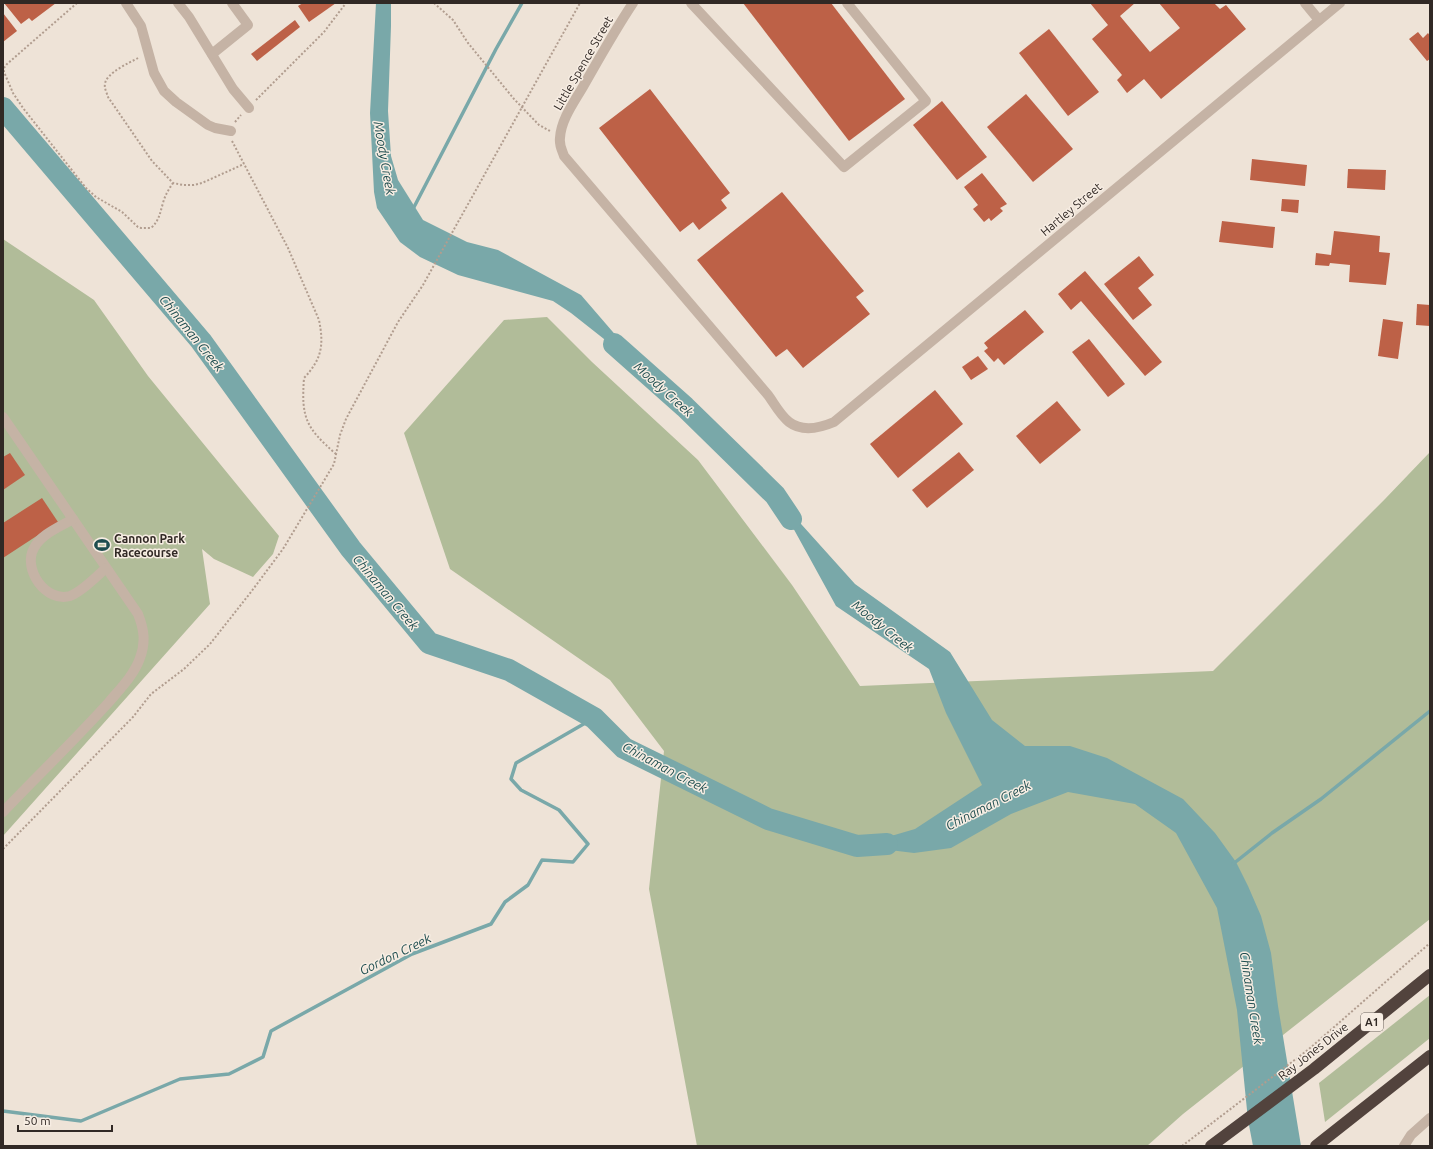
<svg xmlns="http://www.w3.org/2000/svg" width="1433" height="1149" viewBox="0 0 1433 1149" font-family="Ubuntu,sans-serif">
  <rect width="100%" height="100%" fill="#eee3d7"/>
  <g fill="#b1bc99">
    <path d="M 3,239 L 94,300 L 148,376 L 279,536 L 273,554 L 253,577 L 214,559 L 202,549 L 210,604 L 3,836 Z"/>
    <path d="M 547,317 L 592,362 L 698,460 L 792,585 L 860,686 L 1213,671 L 1385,499 L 1430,452 L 1430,919 L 1183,1114 L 1147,1146 L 697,1146 L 649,889 L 664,751 L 610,680 L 450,569 L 404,433 L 504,320 Z"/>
    <path d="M 1430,995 L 1430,1038 L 1325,1122 L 1319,1083 Z"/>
  </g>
  <g fill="#79a8a9">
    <path d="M 376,3 L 391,3 L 391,26 L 388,111 L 391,156 L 398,180 L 423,220 L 467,242 L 498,250 L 581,295 L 631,353 L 637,365 L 571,313 L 553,301 L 458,275 L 420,257 L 400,242 L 377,208 L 374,192 L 370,113 Z"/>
    <path d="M 775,495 L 855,584 L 950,652 L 992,720 L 1025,746 L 1070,746 L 1107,758 L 1183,799 L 1215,833 L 1236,862 L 1248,886 L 1261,916 L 1271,953 L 1278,1006 L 1301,1146 L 1253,1146 L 1248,1120 L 1237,1010 L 1217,908 L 1176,833 L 1135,804 L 1068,792 L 1011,814 L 951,848 L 914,853 L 857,846 L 915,829 L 982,785 L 946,713 L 929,669 L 836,606 Z"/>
  </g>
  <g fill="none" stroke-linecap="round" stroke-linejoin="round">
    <g stroke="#79a8a9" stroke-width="3.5">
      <path d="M 413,209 L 496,49 L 522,3"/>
      <path d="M 1233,864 L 1272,833 L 1321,799 L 1430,711"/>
      <path d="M 3,1111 L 81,1121 L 180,1079 L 229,1074 L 263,1057 L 271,1031 L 412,954 L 491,924 L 505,902 L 528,885 L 542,860 L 573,862 L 588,844 L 559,810 L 521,790 L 511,779 L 516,763 L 594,718"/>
    </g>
    <g stroke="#79a8a9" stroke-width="22">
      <path d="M 3,108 L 201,341 L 351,549 L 429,643 L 509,670 L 594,718 L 624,748 L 768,819 L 857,846 L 887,844"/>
      <path d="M 614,344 L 685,407 L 775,495 L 791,519"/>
    </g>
  </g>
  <g fill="#bd6147">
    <path d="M 4,3 L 56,3 L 32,21 L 29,18 L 21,24 Z"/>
    <path d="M 303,3 L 336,3 L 309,22 L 298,6 Z"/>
    <path d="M 743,3 L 831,3 L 905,99 L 849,141 Z"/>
    <path d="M 1090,3 L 1135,3 L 1120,16 L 1150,52 L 1180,28 L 1159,3 L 1214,3 L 1220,9 L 1226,5 L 1246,29 L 1161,99 L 1144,79 L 1127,93 L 1117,80 L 1122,75 L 1092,39 L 1108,25 Z"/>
    <path d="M 3,13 L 17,31 L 3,42 Z"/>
    <path d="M 295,20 L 300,27 L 257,61 L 251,54 Z"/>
    <path d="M 1049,29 L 1099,92 L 1068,116 L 1019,53 Z"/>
    <path d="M 1418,32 L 1423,38 L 1428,33 L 1430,36 L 1430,59 L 1427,61 L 1409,39 Z"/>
    <path d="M 650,89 L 730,193 L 721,200 L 727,208 L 699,230 L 693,222 L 680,232 L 599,128 Z"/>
    <path d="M 1026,94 L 1073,149 L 1033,182 L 987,127 Z"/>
    <path d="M 942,101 L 987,157 L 957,180 L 913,125 Z"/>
    <path d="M 1252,159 L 1307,165 L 1305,186 L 1250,180 Z"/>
    <path d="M 1348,169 L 1386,170 L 1385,190 L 1347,188 Z"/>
    <path d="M 982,173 L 1007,204 L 1000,208 L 1003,211 L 991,221 L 989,218 L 984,222 L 973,209 L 978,205 L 964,187 Z"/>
    <path d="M 782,192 L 864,291 L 856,297 L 870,314 L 803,368 L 787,349 L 776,357 L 697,260 Z"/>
    <path d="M 1282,199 L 1299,200 L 1298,213 L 1281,211 Z"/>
    <path d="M 1222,221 L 1275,227 L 1273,248 L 1219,242 Z"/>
    <path d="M 1334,231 L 1380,236 L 1379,252 L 1390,253 L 1386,285 L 1349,282 L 1350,265 L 1330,263 L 1329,266 L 1315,265 L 1316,253 L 1331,255 Z"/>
    <path d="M 1139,256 L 1154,275 L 1138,288 L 1152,305 L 1133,320 L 1104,284 Z"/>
    <path d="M 1085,271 L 1162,362 L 1145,376 L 1081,301 L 1071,310 L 1058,294 Z"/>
    <path d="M 1417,304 L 1430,305 L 1430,326 L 1416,325 Z"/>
    <path d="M 1025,310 L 1044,332 L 1004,365 L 998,358 L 994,362 L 984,351 L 988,348 L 984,343 Z"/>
    <path d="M 1383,319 L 1403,322 L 1398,359 L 1378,356 Z"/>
    <path d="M 1089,339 L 1125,384 L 1108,397 L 1072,352 Z"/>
    <path d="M 978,356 L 988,369 L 971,380 L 962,367 Z"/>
    <path d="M 935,390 L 963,424 L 898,478 L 870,444 Z"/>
    <path d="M 1057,401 L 1081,430 L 1040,464 L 1016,436 Z"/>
    <path d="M 959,452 L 974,470 L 927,508 L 912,490 Z"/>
    <path d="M 10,453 L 25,475 L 3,490 L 3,457 Z"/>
    <path d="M 42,498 L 58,522 L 3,558 L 3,523 Z"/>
  </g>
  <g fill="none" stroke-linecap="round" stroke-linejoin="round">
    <g stroke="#b19d8f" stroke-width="2" stroke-dasharray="2 2" stroke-linecap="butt">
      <path d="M 77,3 L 7,64 L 4,68 L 4,72 L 13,93 L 23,108 L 86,188 L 96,197 L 122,212 L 138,227 L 141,228 L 151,228 C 159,221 160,213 163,203 C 165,195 169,189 173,183"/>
      <path d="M 434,3 L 453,20 L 468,43 L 514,99 L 539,125 L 550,131"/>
      <path d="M 138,58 C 129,63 106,73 105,84 C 104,88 107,93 108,97 L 152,161 L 173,183 L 183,185 L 194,185 L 202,183 L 244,164"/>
      <path d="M 256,100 L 324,32 L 346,3"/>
      <path d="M 235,122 L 241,115"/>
      <path d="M 232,141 L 288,248 L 319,320 C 324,345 322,359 304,378 C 301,418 306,428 336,454"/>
      <path d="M 3,849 L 133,717 L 151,694 L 184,669 L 210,644 L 251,592 L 283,549 L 334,464 L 340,435 L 346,419 L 398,322 L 423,285 L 580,3"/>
      <path d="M 1182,1146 L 1309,1049 L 1430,943"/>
    </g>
    <g stroke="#c5b3a5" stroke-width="10">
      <path d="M 126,3 L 141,26 L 154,73 L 164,91 L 176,102 L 208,125 L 215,128 L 231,131"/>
      <path d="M 178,3 L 189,17 L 233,89 L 249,108"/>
      <path d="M 633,3 C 615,30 600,57 584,85 C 575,101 561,119 560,138 C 559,145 562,150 564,156 L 768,395 C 774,403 780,415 789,422 C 802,432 820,428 834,422 L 1340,3"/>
      <path d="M 691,3 L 844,167 L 926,101 L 847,3"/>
      <path d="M 1305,3 L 1319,20"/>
      <path d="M 212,54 L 248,25 L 232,3"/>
      <path d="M 3,417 L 138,614 C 144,629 146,642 140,658 C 134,675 120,689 109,702 C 75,740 38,775 3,812"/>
      <path d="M 73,519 C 60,527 41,534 34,548 C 22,569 46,603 70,596 C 82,592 97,576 106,568"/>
      <path d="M 1404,1146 L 1411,1135 L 1430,1118"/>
    </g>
    <g stroke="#52433d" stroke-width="12">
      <path d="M 1211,1146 L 1314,1069 L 1430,975"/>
      <path d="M 1316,1146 L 1430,1056"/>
    </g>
  </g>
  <defs>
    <symbol id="stadium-bare" viewBox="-9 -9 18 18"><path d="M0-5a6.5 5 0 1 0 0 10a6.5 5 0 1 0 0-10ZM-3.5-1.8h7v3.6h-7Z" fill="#1e4d4f" stroke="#f7ede3" stroke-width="2.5" paint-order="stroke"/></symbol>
  </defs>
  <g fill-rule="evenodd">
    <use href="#stadium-bare" x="91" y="534" width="22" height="22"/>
  </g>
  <g text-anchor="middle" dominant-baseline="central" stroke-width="3" stroke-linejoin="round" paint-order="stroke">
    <rect fill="#f7ede3" stroke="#6c645e" stroke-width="1" x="1361" y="1013" width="22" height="18" rx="3"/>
    <g font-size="11" font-weight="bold" fill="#312925">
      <text x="1372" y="1022">A1</text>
    </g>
    <g font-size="12" fill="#312925" stroke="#f7ede3">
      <text transform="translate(583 63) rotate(-60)">Little Spence Street</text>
      <text transform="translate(1071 209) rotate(-40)">Hartley Street</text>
      <text transform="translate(1313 1051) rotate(-38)">Ray Jones Drive</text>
    </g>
    <g font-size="12" font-weight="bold" fill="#312925" stroke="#f7ede3" text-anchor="start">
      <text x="114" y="538">Cannon Park<tspan x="114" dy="14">Racecourse</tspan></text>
    </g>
    <g font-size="13" font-style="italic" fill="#1e4d4f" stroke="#f7ede3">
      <text transform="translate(385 158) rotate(80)">Moody Creek</text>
      <text transform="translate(192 333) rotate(51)">Chinaman Creek</text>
      <text transform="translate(664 389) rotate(42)">Moody Creek</text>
      <text transform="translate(386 592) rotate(50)">Chinaman Creek</text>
      <text transform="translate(883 626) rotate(39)">Moody Creek</text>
      <text transform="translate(665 767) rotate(28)">Chinaman Creek</text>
      <text transform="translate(988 805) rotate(-27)">Chinaman Creek</text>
      <text transform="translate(395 954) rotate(-26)">Gordon Creek</text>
      <text transform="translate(1252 998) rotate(81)">Chinaman Creek</text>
    </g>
  </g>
  <rect width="1433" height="1149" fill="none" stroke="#312925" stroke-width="8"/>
  <path d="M18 1125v6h94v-6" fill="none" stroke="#312925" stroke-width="2"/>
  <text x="24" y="1125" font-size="12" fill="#312925" stroke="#f7ede3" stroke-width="3" paint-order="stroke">50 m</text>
</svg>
